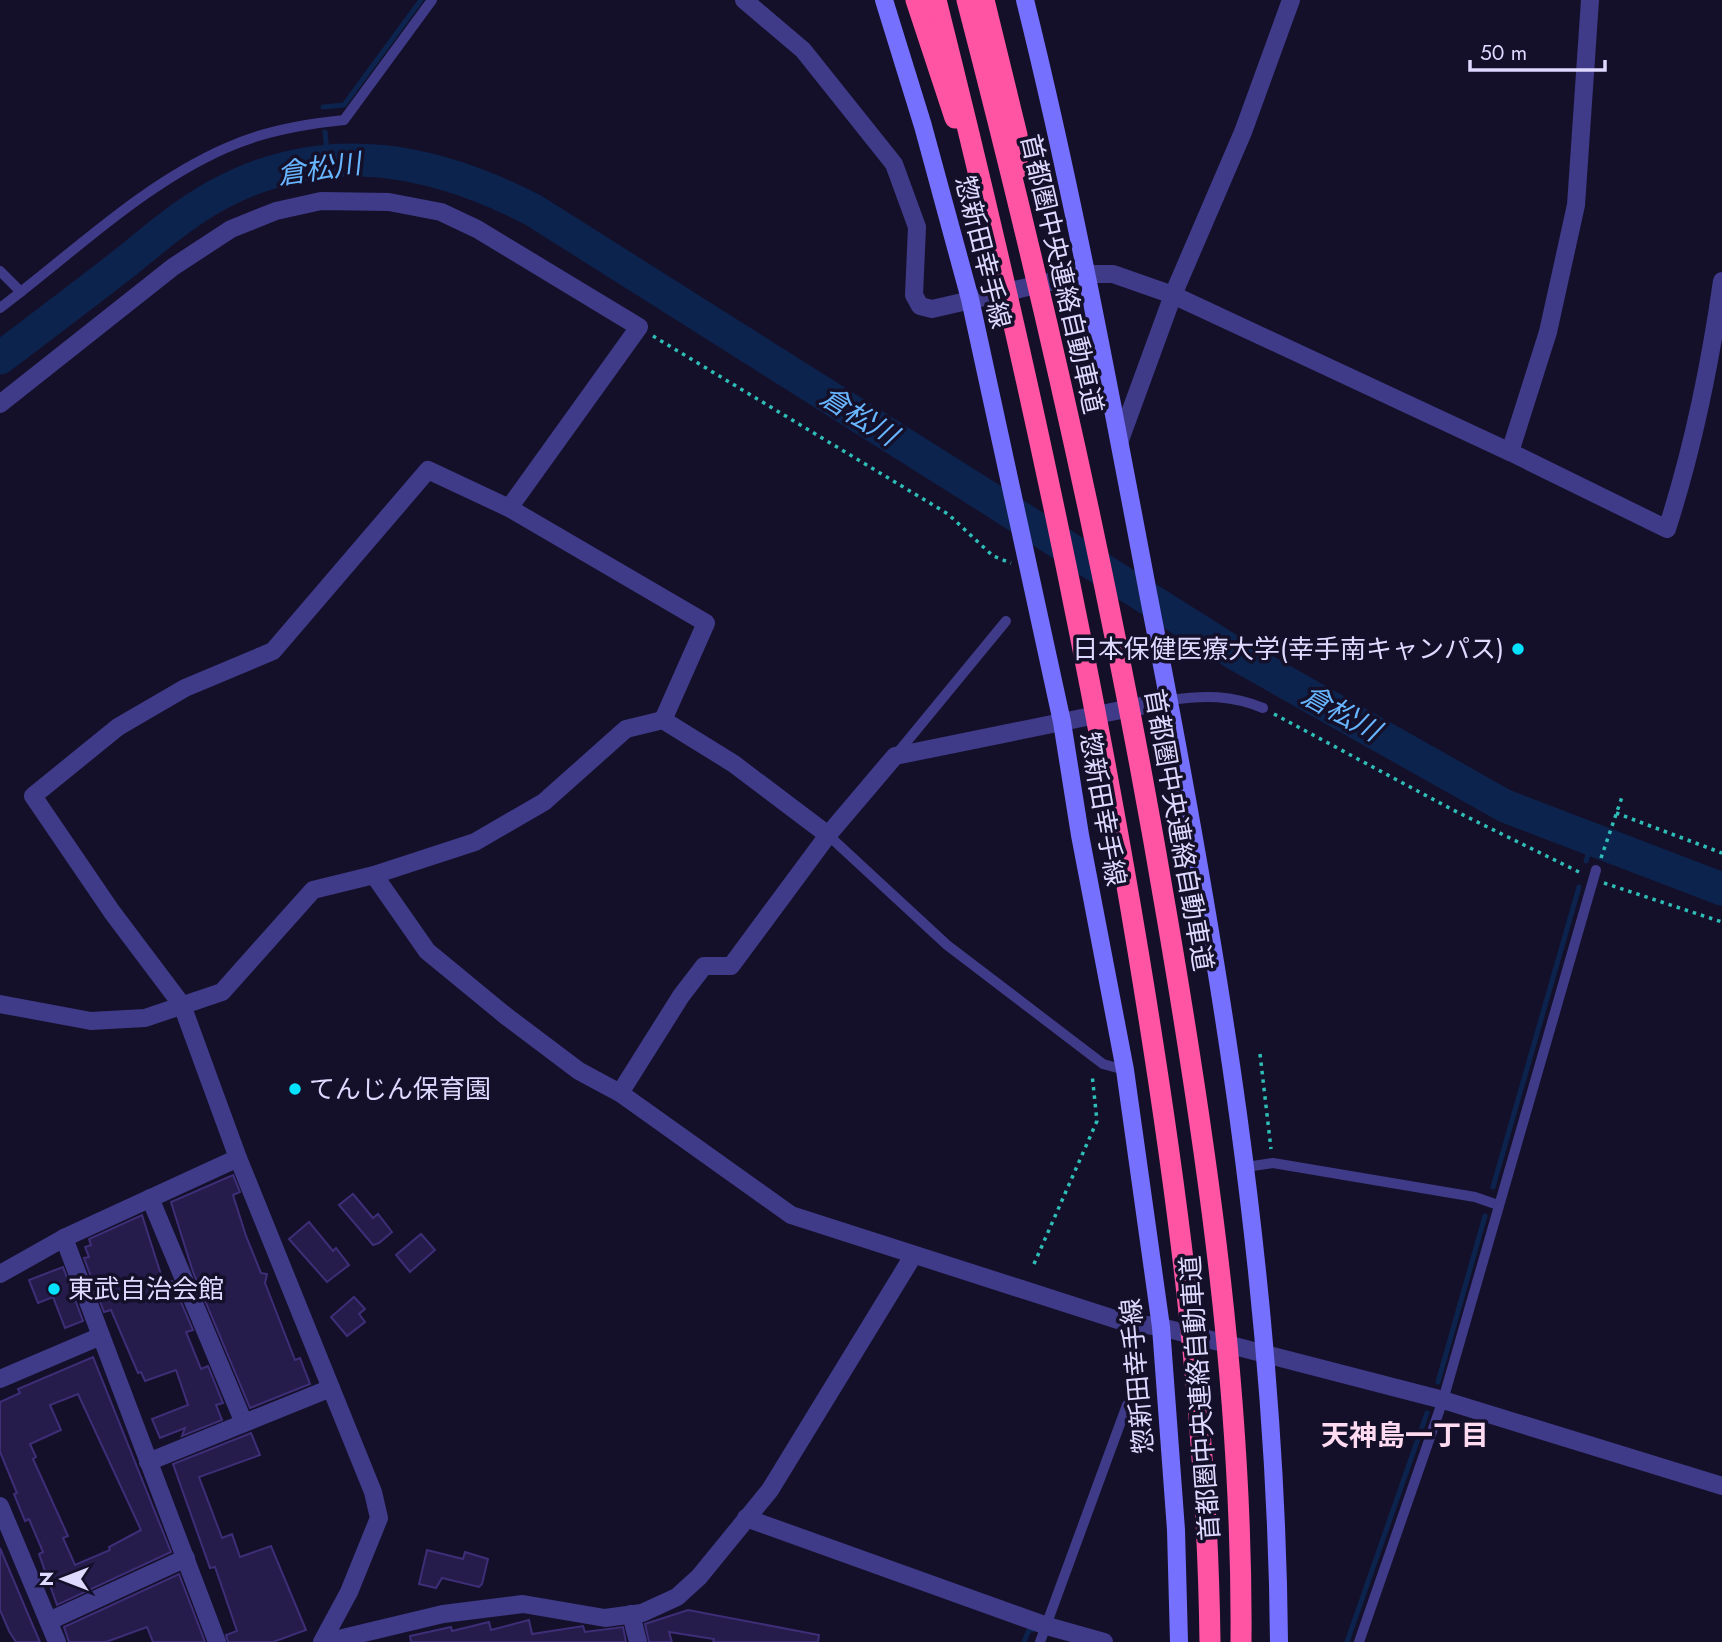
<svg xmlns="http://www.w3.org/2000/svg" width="1722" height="1642" viewBox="0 0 1722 1642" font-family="Jost,'Noto Sans JP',sans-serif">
  <rect width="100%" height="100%" fill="#15102a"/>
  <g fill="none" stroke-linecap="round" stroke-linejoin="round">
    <g stroke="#0c234d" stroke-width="5">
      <path d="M 323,107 L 344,105 L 421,0"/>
      <path d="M 325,132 L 328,162"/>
      <path d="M 1586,861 L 1593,840"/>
      <path d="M 1493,1187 L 1579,887"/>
      <path d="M 1438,1382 L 1485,1216"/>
      <path d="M 1024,1642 L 1029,1630 L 1032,1630"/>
      <path d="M 1347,1642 L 1427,1413"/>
    </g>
    <path stroke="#0c234d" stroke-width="33" d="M 0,358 C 42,326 85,294 127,261 C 158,236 190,208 227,190 C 331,138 434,159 533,210 L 1239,656 L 1505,806 L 1722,889"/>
  </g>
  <g fill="#261c4b" stroke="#3d2e77" stroke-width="2" fill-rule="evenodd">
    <path d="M 233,1175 L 240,1192 L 233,1195 L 246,1236 L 261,1273 L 267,1274 L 265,1283 L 295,1360 L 300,1358 L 310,1384 L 250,1408 L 193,1272 L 171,1202 Z"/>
    <path d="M 353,1194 L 373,1218 L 378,1214 L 392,1232 L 379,1243 L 373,1245 L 339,1205 Z"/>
    <path d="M 142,1215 L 164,1284 L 172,1281 L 193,1330 L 186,1332 L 201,1369 L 208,1366 L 223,1403 L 216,1405 L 222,1420 L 182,1436 L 185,1428 L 160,1438 L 152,1419 L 188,1405 L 176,1370 L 145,1381 L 141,1372 L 138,1373 L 111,1310 L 104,1312 L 84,1258 L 89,1257 L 85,1247 L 91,1245 L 89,1239 Z"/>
    <path d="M 309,1222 L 333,1251 L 336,1248 L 349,1265 L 327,1282 L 289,1239 Z"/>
    <path d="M 421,1234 L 435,1250 L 410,1272 L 396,1255 Z"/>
    <path d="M 63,1267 L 83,1321 L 65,1328 L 53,1297 L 38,1303 L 29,1280 Z"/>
    <path d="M 354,1297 L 365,1309 L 359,1314 L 365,1322 L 347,1336 L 331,1317 Z"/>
    <path d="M 93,1357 L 171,1552 L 57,1605 L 39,1554 L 43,1552 L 29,1519 L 25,1521 L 14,1494 L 17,1493 L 0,1452 L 0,1402 L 20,1393 L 18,1389 ZM 78,1394 L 141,1530 L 109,1547 L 110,1550 L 75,1565 L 63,1538 L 68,1536 L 33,1459 L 36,1457 L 30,1444 L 61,1430 L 50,1405 Z"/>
    <path d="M 251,1433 L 260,1455 L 199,1477 L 222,1538 L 232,1534 L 240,1557 L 271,1546 L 306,1630 L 273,1642 L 228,1642 L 226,1635 L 237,1631 L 215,1567 L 210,1568 L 173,1464 Z"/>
    <path d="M 0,1548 L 33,1626 L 40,1642 L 16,1642 L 9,1631 L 0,1610 Z"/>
    <path d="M 427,1550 L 463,1559 L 465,1552 L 488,1559 L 482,1584 L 479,1587 L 442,1578 L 436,1588 L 419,1584 Z"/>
    <path d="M 179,1574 L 205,1642 L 153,1642 L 147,1627 L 106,1642 L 69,1642 L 64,1627 Z"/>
    <path d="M 688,1610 L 819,1635 L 818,1642 L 713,1642 L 714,1639 L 669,1632 L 672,1642 L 649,1642 L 645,1624 Z"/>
    <path d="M 529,1620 L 532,1634 L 583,1626 L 585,1632 L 623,1627 L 626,1642 L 411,1642 L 410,1636 L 451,1627 L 452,1631 L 489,1622 L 491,1630 Z"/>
  </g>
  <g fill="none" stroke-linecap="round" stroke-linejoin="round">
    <g stroke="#2ebeb7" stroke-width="3.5" stroke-dasharray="3.5 5" stroke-linecap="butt">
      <path d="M 653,336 L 948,514 L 993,556 L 1011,563"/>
      <path d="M 1274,714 L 1453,810 L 1581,873"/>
      <path d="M 1616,813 L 1722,853"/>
      <path d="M 1601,858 L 1622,797"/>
      <path d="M 1604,883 L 1722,922"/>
      <path d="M 1260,1054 L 1271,1149"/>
      <path d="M 1034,1264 L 1097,1121 L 1092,1074"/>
    </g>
    <g stroke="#3f3b89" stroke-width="10">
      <path d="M 0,271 L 21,292"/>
      <path d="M 0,308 C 73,253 142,185 226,148 C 263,131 304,124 344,120 L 432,0"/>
      <path d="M 1170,700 C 1205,695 1231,695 1263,708"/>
      <path d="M 895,756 L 1006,621"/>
      <path d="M 828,835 L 947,945 L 1103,1064 L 1125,1070"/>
      <path d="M 1246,1167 L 1273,1163 L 1475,1197 L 1498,1205"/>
      <path d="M 1040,1642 L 1127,1405"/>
      <path d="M 1359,1642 L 1443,1400 L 1596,870"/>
    </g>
    <g stroke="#3f3b89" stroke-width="18">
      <path d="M 744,0 L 803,50 L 894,164 L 917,227 L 914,295 L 920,306 L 932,309 L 1084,274 L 1113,274 L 1173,295 L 1243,132 L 1291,0"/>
      <path d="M 0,404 L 173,267 L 231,229 L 276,211 L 321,201 L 389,202 L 441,212 L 477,229 L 639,327 L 509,508"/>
      <path d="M 1510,452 L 1667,529 C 1693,448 1710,366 1722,281"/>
      <path d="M 374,875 L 427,951 L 506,1016 L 579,1071 L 620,1093 L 791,1215 L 1124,1322 L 1161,1327 L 1443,1400 L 1722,1486"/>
      <path d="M 0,1004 L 91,1021 L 145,1018 L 222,992 L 313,890 L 374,875 L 475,842 L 544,802 L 626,729 L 663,720 L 734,764 L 828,835"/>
      <path d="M 620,1093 L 681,996 L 704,966 L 731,966 L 828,835 L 895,756 L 1062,722"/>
      <path d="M 150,1198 L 244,1423"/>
      <path d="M 64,1238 L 217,1642"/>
      <path d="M 0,1274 L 64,1238 L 238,1158"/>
      <path d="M 0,1379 L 101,1336"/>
      <path d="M 148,1462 L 331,1388"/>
      <path d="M 0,1506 L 57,1642"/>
      <path d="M 746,1518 L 1047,1626 L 1104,1642"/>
      <path d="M 631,1614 L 638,1642"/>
      <path d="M 49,1621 L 186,1558"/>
      <path d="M 322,1642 L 349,1592 L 379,1518 L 373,1492 L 238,1158 L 182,1005 L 112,912 L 33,796 L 118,727 L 185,688 L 273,651 L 428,470 L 509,508 L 706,623 L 663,720"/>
      <path d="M 326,1642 L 443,1614 L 523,1604 L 605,1618 L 642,1613 L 677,1597 L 699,1577 L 770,1490 L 913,1256"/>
    </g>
    <g stroke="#3f3b89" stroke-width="18">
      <path d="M 1120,440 L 1173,295 L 1510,452 L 1548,332 L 1576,205 L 1590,0"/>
      <path d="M 1062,722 L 1170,700"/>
    </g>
    <g stroke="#7670ff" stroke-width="18">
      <path d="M 884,0 L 923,126 L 970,299 L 1062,722 L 1080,835 L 1125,1070 L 1161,1327 L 1176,1530 L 1179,1642"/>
      <path d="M 1025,0 C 1074,197 1111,398 1149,598 C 1217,945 1276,1287 1279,1642"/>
    </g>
    <g stroke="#ff54a3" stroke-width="21">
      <path d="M 916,0 L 955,118"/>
      <path d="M 936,0 C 1015,314 1085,631 1138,951 C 1176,1180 1207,1409 1210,1642"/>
      <path d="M 967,0 C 1046,303 1115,609 1167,917 C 1208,1157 1243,1398 1241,1642"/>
      <path d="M 984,0 L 1017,135 L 1017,169"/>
    </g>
  </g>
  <g fill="#05e2ff" stroke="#15102a" stroke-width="2.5">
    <circle cx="1518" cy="649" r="7"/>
    <circle cx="295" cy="1089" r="7"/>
    <circle cx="54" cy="1289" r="7"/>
  </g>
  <g text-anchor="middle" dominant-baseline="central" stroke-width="7" stroke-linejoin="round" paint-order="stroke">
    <g font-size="26" fill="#ded9ff" stroke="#15102a">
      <text transform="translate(983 252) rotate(76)">惣新田幸手線</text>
      <text transform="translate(1062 274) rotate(77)">首都圏中央連絡自動車道</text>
      <text transform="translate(1103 809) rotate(80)">惣新田幸手線</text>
      <text transform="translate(1179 830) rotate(80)">首都圏中央連絡自動車道</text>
      <text transform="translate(1137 1376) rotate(-95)">惣新田幸手線</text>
      <text transform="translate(1200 1398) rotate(-94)">首都圏中央連絡自動車道</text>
    </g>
    <g font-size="26" fill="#ded9ff" stroke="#15102a" text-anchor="start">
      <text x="1504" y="649" text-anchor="end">日本保健医療大学(幸手南キャンパス)</text>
      <text x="309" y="1089">てんじん保育園</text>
      <text x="68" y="1289">東武自治会館</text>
    </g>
    <g font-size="28" font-style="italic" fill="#67b6ff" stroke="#15102a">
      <text transform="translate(319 169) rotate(-8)">倉松川</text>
      <text transform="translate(859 416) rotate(32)">倉松川</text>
      <text transform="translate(1341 713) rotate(29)">倉松川</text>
    </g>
    <g font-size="28" font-weight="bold" fill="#ffdbf1" stroke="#15102a">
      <text x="1405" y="1435">天神島一丁目</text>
    </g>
  </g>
  <g transform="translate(63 1579) rotate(270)" stroke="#15102a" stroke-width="5" paint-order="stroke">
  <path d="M0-5L12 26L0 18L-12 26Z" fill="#ded9ff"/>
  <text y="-10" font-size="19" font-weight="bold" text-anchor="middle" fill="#ded9ff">N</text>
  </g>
  <path d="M1470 60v10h135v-10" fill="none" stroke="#ded9ff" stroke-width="3.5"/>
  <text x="1480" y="60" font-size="21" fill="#ded9ff" stroke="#15102a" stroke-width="5" paint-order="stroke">50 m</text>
</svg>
